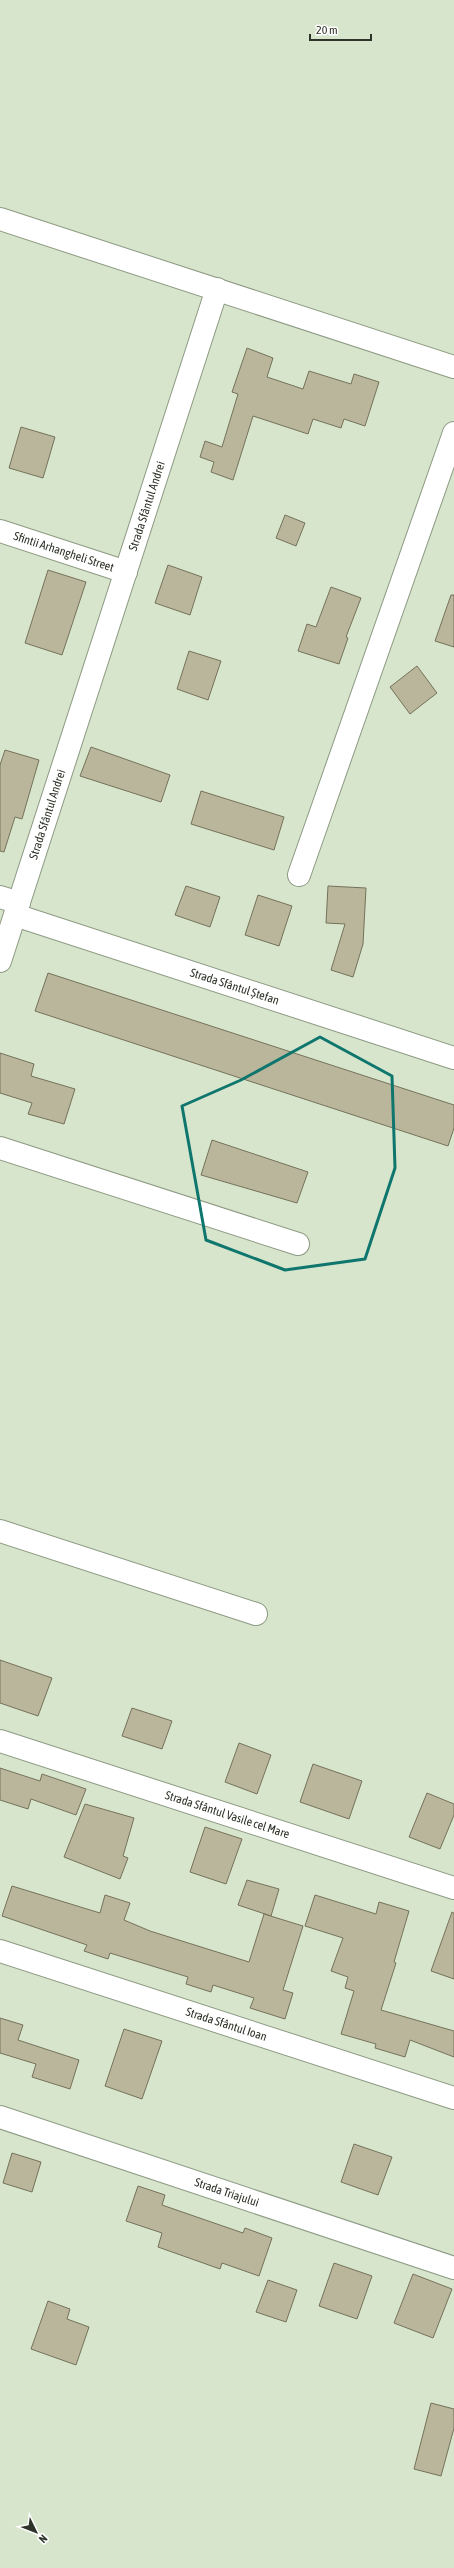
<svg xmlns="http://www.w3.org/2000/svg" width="454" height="2568" viewBox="0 0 454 2568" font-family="'Asap Condensed',sans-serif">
  <rect width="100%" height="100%" fill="#d7e5cc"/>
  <g fill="#b9b69c" stroke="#75725a">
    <path d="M 247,348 L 273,358 L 267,377 L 303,389 L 309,371 L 351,384 L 354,374 L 379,382 L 365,426 L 344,419 L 341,428 L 313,419 L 308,434 L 253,416 L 233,480 L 211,472 L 214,462 L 200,457 L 205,441 L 222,447 L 238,394 L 232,392 Z"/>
    <path d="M 21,427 L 55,437 L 43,478 L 9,468 Z"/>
    <path d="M 285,515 L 305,523 L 296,546 L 276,538 Z"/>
    <path d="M 168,565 L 202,577 L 190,615 L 155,603 Z"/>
    <path d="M 48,570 L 86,582 L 62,655 L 25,643 Z"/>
    <path d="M 331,587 L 361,598 L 346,637 L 348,638 L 339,664 L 298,651 L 307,624 L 316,627 Z"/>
    <path d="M 451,595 L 454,595 L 454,647 L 435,641 Z"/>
    <path d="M 189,651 L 221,661 L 208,700 L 177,689 Z"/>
    <path d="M 417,666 L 437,693 L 410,714 L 390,687 Z"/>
    <path d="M 91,747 L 170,775 L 161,802 L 80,776 Z"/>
    <path d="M 5,750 L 39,760 L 22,819 L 15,817 L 4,852 L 0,851 L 0,765 Z"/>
    <path d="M 201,791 L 284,817 L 274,850 L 191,824 Z"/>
    <path d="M 186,886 L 220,897 L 210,927 L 175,915 Z"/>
    <path d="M 328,886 L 366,888 L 363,944 L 353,977 L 331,970 L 345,924 L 326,923 Z"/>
    <path d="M 258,895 L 292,906 L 279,946 L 245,935 Z"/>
    <path d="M 48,973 L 454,1105 L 454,1128 L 448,1146 L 35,1011 Z"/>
    <path d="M 0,1053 L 34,1064 L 31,1076 L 75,1089 L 64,1124 L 28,1114 L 32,1103 L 0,1093 Z"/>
    <path d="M 212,1140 L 308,1172 L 297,1203 L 201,1175 Z"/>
    <path d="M 0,1660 L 52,1678 L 38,1716 L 0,1703 Z"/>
    <path d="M 132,1708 L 172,1721 L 162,1749 L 122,1736 Z"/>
    <path d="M 239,1743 L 271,1755 L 257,1794 L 225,1782 Z"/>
    <path d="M 313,1764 L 362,1781 L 349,1819 L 300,1802 Z"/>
    <path d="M 0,1768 L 40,1781 L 42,1774 L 86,1789 L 76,1815 L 31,1799 L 28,1809 L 0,1800 Z"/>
    <path d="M 427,1793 L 454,1804 L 454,1815 L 440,1849 L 409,1837 Z"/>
    <path d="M 85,1804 L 134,1818 L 123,1856 L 128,1858 L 120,1879 L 64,1857 Z"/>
    <path d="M 205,1827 L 242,1839 L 226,1884 L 190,1872 Z"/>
    <path d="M 247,1880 L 279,1889 L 271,1916 L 238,1905 Z"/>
    <path d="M 12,1886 L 100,1913 L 105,1895 L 130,1903 L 124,1920 L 150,1931 L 249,1962 L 264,1914 L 303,1926 L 283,1990 L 293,1993 L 285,2019 L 250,2008 L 254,1998 L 213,1985 L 211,1992 L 186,1984 L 188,1977 L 110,1953 L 108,1959 L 84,1951 L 87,1945 L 2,1916 Z"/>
    <path d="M 315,1895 L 376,1914 L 379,1902 L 409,1911 L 394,1962 L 396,1963 L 381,2010 L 454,2031 L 454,2057 L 410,2040 L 405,2057 L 375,2048 L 376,2044 L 341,2034 L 354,1991 L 345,1988 L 348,1977 L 331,1971 L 343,1938 L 305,1926 Z"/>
    <path d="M 452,1912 L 454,1913 L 454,1979 L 431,1971 Z"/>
    <path d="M 0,2018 L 23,2025 L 18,2040 L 79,2060 L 70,2089 L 32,2077 L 36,2064 L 0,2053 Z"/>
    <path d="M 124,2029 L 162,2041 L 142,2099 L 105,2086 Z"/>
    <path d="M 354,2144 L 392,2157 L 378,2195 L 341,2182 Z"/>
    <path d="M 12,2153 L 41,2162 L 32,2192 L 3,2183 Z"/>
    <path d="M 138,2186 L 165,2195 L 162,2205 L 243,2233 L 245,2228 L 272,2238 L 259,2276 L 222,2263 L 220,2269 L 158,2247 L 162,2233 L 126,2221 Z"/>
    <path d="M 334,2263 L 372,2276 L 357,2319 L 319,2306 Z"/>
    <path d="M 413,2274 L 452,2289 L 433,2338 L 394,2323 Z"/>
    <path d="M 268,2280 L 297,2290 L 286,2322 L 256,2312 Z"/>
    <path d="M 48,2301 L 70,2309 L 67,2319 L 89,2327 L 76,2365 L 31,2349 Z"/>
    <path d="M 431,2403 L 454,2409 L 454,2428 L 441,2476 L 414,2469 Z"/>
  </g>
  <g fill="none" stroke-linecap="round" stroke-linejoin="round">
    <defs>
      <g id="minor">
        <path d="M 0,219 L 454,367"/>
        <path id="s1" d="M 0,531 L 126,572"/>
        <path d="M 299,875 L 454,433"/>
        <path d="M 0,897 L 19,903"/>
        <path id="s2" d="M 15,915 L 454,1058"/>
        <path id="s3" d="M 0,961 L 217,289"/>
        <path d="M 0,1148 L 298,1244"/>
        <path d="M 0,1531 L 256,1614"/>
        <path id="s4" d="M 0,1741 L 454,1888"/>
        <path id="s5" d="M 0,1951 L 454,2098"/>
        <path id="s6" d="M 0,2117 L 454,2268"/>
      </g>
    </defs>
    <use href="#minor" stroke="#8d9a83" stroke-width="24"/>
    <use href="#minor" stroke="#fff" stroke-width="22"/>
  </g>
  <path fill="none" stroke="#0f766e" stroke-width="3" stroke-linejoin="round" d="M 320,1037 L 392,1076 L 395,1168 L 365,1259 L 285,1270 L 206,1240 L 182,1106 L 241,1080 Z"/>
  <g text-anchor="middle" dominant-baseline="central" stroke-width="3" stroke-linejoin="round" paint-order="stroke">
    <g font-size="12" fill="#2e3329" stroke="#fff">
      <text stroke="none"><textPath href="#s3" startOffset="478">Strada Sfântul Andrei</textPath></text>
      <text stroke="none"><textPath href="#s1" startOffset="67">Sfintii Arhangheli Street</textPath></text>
      <text stroke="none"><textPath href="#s3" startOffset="154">Strada Sfântul Andrei</textPath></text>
      <text stroke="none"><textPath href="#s2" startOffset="231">Strada Sfântul Ștefan</textPath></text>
      <text stroke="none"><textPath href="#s4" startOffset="239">Strada Sfântul Vasile cel Mare</textPath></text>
      <text stroke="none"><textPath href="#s5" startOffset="238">Strada Sfântul Ioan</textPath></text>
      <text stroke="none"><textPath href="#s6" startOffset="239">Strada Triajului</textPath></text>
    </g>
  </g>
  <g transform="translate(36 2532) rotate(133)" stroke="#ffffff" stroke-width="3" paint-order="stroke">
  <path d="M0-3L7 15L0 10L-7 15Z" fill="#2e3329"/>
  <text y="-6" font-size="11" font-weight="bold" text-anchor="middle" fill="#2e3329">N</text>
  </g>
  <path d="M310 34v6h61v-6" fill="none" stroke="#2e3329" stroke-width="2"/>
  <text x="316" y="34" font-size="12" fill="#2e3329" stroke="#ffffff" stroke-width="3" paint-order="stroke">20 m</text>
</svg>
